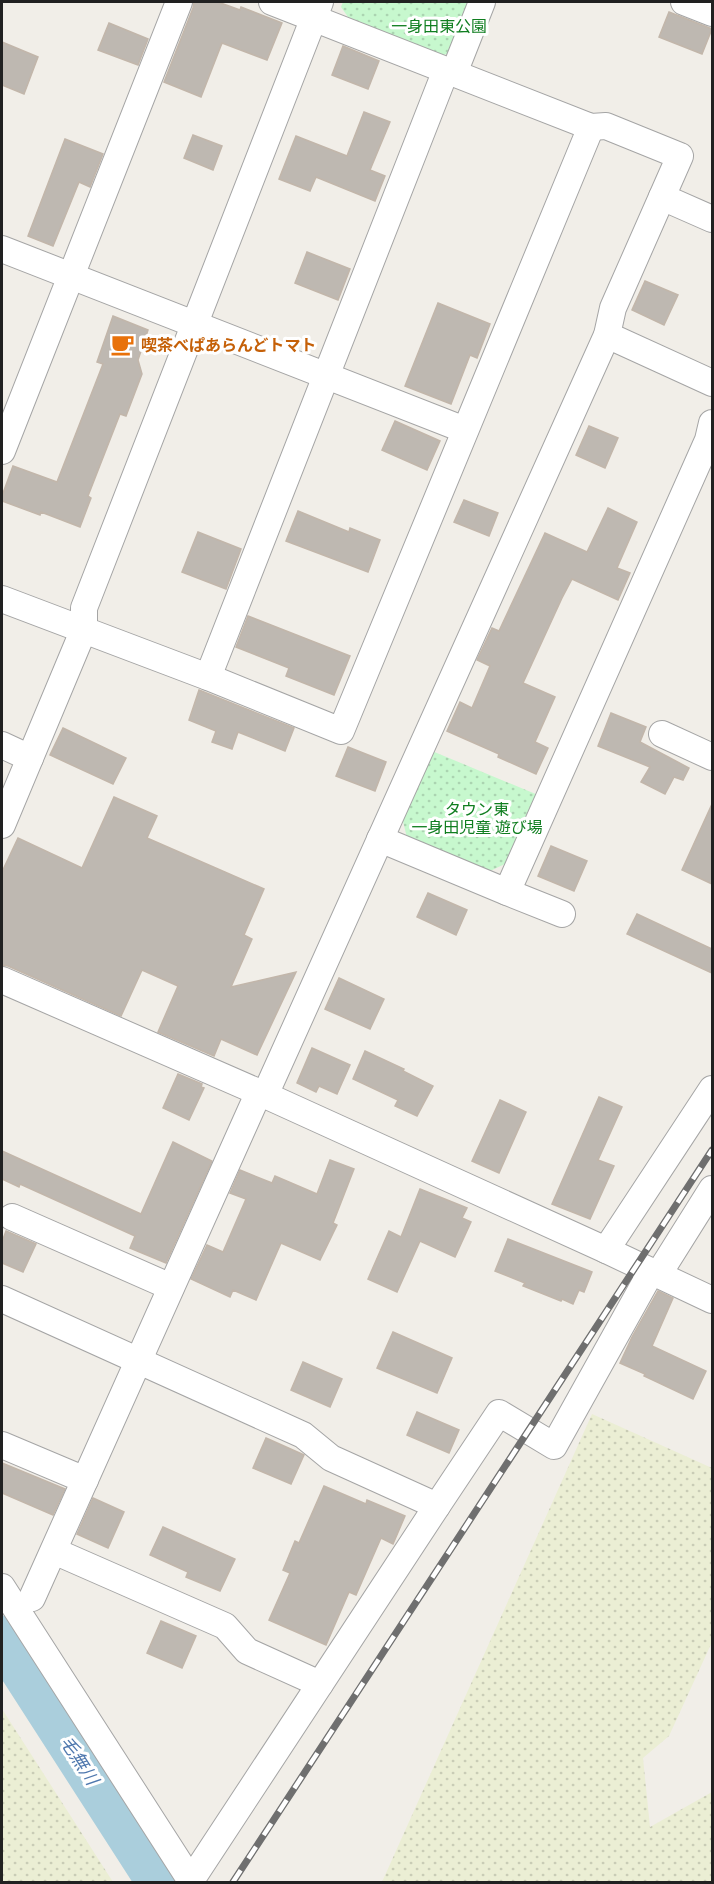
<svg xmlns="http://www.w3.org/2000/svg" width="714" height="1884" viewBox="0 0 714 1884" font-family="Ubuntu,'Noto Sans JP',sans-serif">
  <defs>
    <pattern id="farmland-dots" width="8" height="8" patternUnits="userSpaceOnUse" patternTransform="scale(1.5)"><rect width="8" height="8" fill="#ebeed4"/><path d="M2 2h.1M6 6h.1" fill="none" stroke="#c9ccb6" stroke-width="1.8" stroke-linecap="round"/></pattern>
    <pattern id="park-dots" width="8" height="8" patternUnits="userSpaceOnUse" patternTransform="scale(1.5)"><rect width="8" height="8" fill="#c7f8ce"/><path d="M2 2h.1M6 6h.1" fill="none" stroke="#abd4b1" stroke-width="1.8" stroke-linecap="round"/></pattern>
  </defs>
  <rect width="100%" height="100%" fill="#f1eee8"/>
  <g fill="url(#farmland-dots)">
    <path d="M 592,1414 L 712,1468 L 712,1642 L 669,1736 L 643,1758 L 650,1827 L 712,1792 L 712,1882 L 382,1882 Z"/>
    <path d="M 2,1709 L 113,1882 L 2,1882 Z"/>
  </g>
  <g fill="url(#park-dots)">
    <path d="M 343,2 L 474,2 L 455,52 L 443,55 L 348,17 L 341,7 Z"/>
    <path d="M 432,751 L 538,795 L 509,862 L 488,872 L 407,838 L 402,817 Z"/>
  </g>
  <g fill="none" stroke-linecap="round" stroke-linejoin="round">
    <path stroke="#aacedc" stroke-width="45" d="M 2,1638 L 159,1882"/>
  </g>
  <g fill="#beb8b1" stroke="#c2b6aa" stroke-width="1.5">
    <path d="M 194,2 L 218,2 L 240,10 L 241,7 L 282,23 L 267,60 L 222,43 L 201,97 L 164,82 L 193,8 Z"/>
    <path d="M 669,12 L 712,29 L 702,54 L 659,37 Z"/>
    <path d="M 109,23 L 148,39 L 138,65 L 98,50 Z"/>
    <path d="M 2,42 L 38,57 L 24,94 L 2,85 Z"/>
    <path d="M 343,46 L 379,61 L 368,89 L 332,75 Z"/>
    <path d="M 364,112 L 390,122 L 370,170 L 385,176 L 375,201 L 316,177 L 310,191 L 279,179 L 296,136 L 347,156 Z"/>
    <path d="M 193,135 L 222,146 L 213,170 L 184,158 Z"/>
    <path d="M 65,139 L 103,154 L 90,187 L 79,182 L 53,246 L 28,236 Z"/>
    <path d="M 307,252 L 350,269 L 338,300 L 295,283 Z"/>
    <path d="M 645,281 L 678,295 L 664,325 L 632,310 Z"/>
    <path d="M 438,303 L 490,324 L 477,358 L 470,355 L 451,404 L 405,386 Z"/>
    <path d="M 113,316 L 148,330 L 138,360 L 142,374 L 126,416 L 120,414 L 88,496 L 91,498 L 80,527 L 41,512 L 40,515 L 2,501 L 2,496 L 13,466 L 57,482 L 103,364 L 97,362 Z"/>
    <path d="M 395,421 L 440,441 L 427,470 L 382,450 Z"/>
    <path d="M 589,426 L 618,438 L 605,468 L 576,455 Z"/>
    <path d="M 464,500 L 498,513 L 489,536 L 454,522 Z"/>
    <path d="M 608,508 L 637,522 L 617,568 L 630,573 L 618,600 L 572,579 L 562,598 L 523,683 L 555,697 L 535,742 L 548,748 L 536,774 L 498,757 L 499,754 L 447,731 L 460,702 L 472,708 L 490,666 L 477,660 L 492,628 L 499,631 L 545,533 L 587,552 Z"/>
    <path d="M 298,511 L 349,532 L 350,528 L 380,540 L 368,572 L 286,541 Z"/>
    <path d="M 198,532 L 241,549 L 226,589 L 182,572 Z"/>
    <path d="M 248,616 L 350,656 L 334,695 L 286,676 L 289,668 L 236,647 Z"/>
    <path d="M 199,690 L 294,728 L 285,751 L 238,732 L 232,749 L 212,742 L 216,731 L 189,720 Z"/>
    <path d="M 611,713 L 646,727 L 640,742 L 689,768 L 683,780 L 674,777 L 665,794 L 641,782 L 650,767 L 598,746 Z"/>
    <path d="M 63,728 L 126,758 L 113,784 L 50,755 Z"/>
    <path d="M 348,747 L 386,762 L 375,791 L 336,776 Z"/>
    <path d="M 114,797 L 157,816 L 147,838 L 264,889 L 244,935 L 252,939 L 231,987 L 296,972 L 257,1055 L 221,1039 L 214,1056 L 158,1032 L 178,986 L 142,970 L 121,1016 L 8,966 L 2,965 L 2,872 L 18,838 L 82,868 Z"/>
    <path d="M 712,804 L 712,884 L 682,870 Z"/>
    <path d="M 551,846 L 587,861 L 574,891 L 538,876 Z"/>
    <path d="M 428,893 L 467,910 L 456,935 L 417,917 Z"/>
    <path d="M 637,914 L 712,949 L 712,973 L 627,934 Z"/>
    <path d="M 339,978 L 384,999 L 370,1029 L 325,1009 Z"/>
    <path d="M 312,1048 L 350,1065 L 337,1094 L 319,1086 L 316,1092 L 297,1083 Z"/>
    <path d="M 365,1051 L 404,1069 L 403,1071 L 433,1086 L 417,1116 L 395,1106 L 398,1100 L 353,1079 Z"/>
    <path d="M 178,1074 L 202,1084 L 201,1087 L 204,1088 L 189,1120 L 163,1108 Z"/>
    <path d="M 599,1097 L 622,1107 L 598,1160 L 614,1166 L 590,1219 L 552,1204 Z"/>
    <path d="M 500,1100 L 526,1112 L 499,1173 L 472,1161 Z"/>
    <path d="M 173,1142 L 212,1161 L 166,1263 L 130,1248 L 135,1236 L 20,1184 L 19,1187 L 2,1179 L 2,1151 L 141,1214 Z"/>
    <path d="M 330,1160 L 354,1169 L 333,1223 L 337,1225 L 320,1260 L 281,1243 L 256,1300 L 233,1290 L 230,1297 L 191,1279 L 207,1245 L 223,1252 L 246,1199 L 230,1193 L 240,1170 L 272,1183 L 275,1176 L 317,1194 Z"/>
    <path d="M 420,1189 L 467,1208 L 462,1218 L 471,1222 L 455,1257 L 420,1241 L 397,1292 L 368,1279 L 389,1231 L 401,1237 Z"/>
    <path d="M 6,1231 L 36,1244 L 23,1272 L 2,1263 L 2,1242 Z"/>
    <path d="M 508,1239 L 592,1272 L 584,1292 L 579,1290 L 573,1304 L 562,1299 L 561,1301 L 523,1286 L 525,1283 L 495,1271 Z"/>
    <path d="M 658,1291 L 673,1298 L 652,1346 L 706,1371 L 693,1399 L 644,1376 L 645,1374 L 620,1363 L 632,1337 Z"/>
    <path d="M 393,1332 L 452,1358 L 437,1393 L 377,1368 Z"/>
    <path d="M 303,1362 L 342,1379 L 330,1407 L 291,1390 Z"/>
    <path d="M 417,1412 L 459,1430 L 449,1453 L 407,1435 Z"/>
    <path d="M 266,1438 L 304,1455 L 291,1484 L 253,1468 Z"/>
    <path d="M 2,1463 L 65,1489 L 53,1515 L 2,1493 Z"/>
    <path d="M 324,1486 L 366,1504 L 367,1500 L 405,1516 L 393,1544 L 381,1538 L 356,1595 L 349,1592 L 326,1645 L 269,1620 L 290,1573 L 283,1570 L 295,1541 L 299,1543 Z"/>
    <path d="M 93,1498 L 124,1512 L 108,1548 L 77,1534 Z"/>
    <path d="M 163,1527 L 235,1559 L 220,1591 L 186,1577 L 188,1572 L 150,1555 Z"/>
    <path d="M 161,1621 L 196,1636 L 182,1668 L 147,1653 Z"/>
  </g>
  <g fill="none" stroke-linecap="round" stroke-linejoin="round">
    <defs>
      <g id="minor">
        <path d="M 684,2 L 712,13"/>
        <path d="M 454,73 L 482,2"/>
        <path d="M 662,197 L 712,219"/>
        <path d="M 2,249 L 465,430"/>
        <path d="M 607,335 L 712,383"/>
        <path d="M 2,451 L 179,2"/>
        <path d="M 2,599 L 208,677 L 341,731 L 591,127"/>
        <path d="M 208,677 L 446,70"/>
        <path d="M 662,734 L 712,757"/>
        <path d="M 2,745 L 30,758"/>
        <path d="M 2,825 L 84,629 L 84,608 L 320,2"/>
        <path d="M 380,839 L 507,892 L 708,440 L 712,423"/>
        <path d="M 507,892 L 562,914"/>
        <path d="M 2,980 L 265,1095 L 606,1250 L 712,1300"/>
        <path d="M 265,1095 L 607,335 L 613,308 L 680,156 L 606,126 L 591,127 L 272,2"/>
        <path d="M 12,1217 L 171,1287"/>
        <path d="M 606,1250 L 712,1089"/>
        <path d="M 658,1275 L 712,1189"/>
        <path d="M 2,1299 L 303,1435 L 331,1458 L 437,1506 L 499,1413 L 554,1446 L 651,1272"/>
        <path d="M 2,1445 L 85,1480"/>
        <path d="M 54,1551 L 225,1626 L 247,1651 L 320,1684"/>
        <path d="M 2,1587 L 191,1881"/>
        <path d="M 32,1598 L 258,1094"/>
        <path d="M 190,1882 L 437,1506"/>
      </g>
    </defs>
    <use href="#minor" stroke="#a5a5a5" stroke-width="28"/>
    <use href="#minor" stroke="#fff" stroke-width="26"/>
    <defs>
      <path id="rail" d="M 233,1882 L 712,1150"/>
    </defs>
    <use href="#rail" stroke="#6f6f6f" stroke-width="7"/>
    <use href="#rail" stroke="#fff" stroke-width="4.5" stroke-dasharray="14" stroke-linecap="butt"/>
  </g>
  <defs>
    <symbol id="cafe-bare" viewBox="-9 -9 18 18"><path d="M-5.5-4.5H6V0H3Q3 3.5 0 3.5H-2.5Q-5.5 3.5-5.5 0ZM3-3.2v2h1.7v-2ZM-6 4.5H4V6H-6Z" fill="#e8710a" stroke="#fff" stroke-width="2.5" paint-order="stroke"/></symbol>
  </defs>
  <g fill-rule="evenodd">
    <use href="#cafe-bare" x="106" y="328" width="33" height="33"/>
  </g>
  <g text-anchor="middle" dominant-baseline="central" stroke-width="6" stroke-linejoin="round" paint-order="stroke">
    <g font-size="16" fill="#107e20" stroke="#fff">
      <text x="439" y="26">一身田東公園</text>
      <text x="477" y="809">タウン東<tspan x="477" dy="18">一身田児童 遊び場</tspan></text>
    </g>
    <g font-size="16" font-weight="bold" fill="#c56008" stroke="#fff" text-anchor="start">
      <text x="141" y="345">喫茶べぱあらんどトマト</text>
    </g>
    <g font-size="18" font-style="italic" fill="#4f78ae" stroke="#fff">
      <text transform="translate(80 1760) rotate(57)">毛無川</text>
    </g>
  </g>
  <rect width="714" height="1884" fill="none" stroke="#212121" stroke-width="6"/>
</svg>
